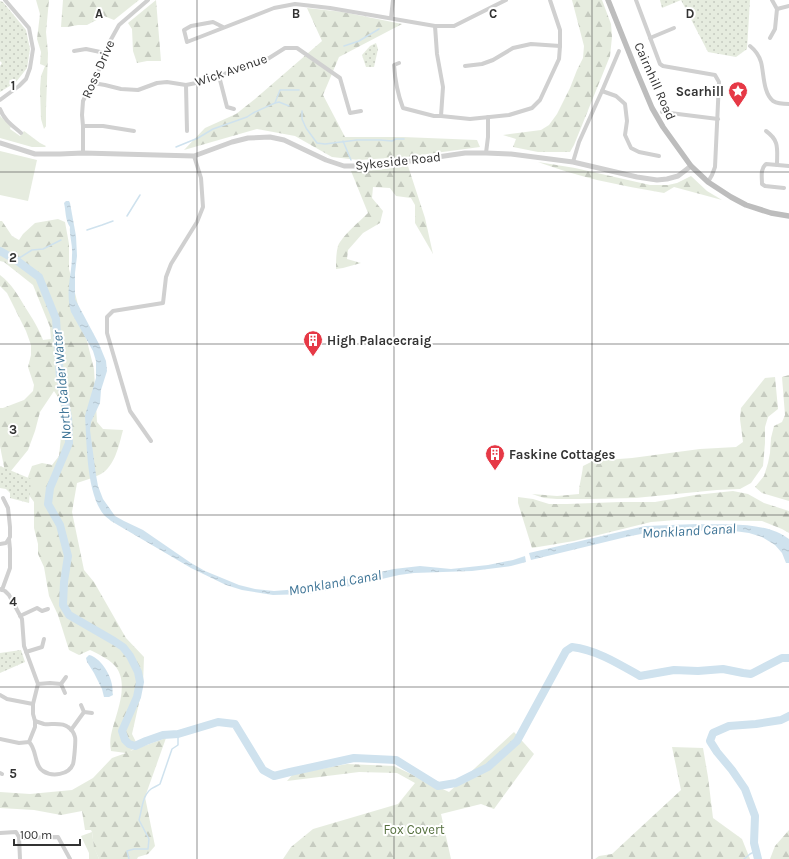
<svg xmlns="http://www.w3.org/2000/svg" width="789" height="859" viewBox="0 0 789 859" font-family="Karla,sans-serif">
  <defs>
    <pattern id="forest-firs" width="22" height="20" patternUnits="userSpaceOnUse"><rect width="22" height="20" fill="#e6ecdf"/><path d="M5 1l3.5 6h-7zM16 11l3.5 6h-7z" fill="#c6cbc0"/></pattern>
    <pattern id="park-dots" width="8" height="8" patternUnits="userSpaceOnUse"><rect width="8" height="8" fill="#e6ecdf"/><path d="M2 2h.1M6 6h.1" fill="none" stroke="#c6cbc0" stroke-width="1.8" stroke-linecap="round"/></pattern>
    <pattern id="water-ripples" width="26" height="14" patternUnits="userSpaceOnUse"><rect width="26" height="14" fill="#cfe2ee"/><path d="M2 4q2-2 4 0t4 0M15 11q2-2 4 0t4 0" fill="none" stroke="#b2c2cd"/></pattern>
  </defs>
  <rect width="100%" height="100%" fill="#fff"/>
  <g fill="#e6ecdf">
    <path d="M 0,115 L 1,117 L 11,126 L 10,129 L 20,136 L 24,131 L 40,143 L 46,146 L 45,147 L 32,147 L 0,138 Z"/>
    <path d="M 0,151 L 37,160 L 28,201 L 0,195 Z"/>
    <path d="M 92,832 L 94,847 L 99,859 L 89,859 L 89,853 L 81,836 Z"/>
  </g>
  <g fill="url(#forest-firs)">
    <path d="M 36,0 L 49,0 L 46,32 L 48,53 L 46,109 L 46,126 L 44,129 L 41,119 L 40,89 L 41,76 L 45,66 L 40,64 L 41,52 L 37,39 L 40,14 Z"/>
    <path d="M 63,0 L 139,0 L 114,20 L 104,16 L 87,25 L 78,25 L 67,27 L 61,27 Z"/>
    <path d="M 156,0 L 161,61 L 147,61 L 137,63 L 133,51 L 132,29 L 128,23 Z"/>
    <path d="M 572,0 L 602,0 L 611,24 L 612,37 L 610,56 L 574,145 L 570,152 L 538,152 L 513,147 L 516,139 L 503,135 L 541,130 L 549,125 L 557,114 L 570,88 L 577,70 L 583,58 L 584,46 Z"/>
    <path d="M 307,8 L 343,12 L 402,24 L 339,57 L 323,95 L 345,137 L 403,137 L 477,140 L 480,147 L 405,157 L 359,160 L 332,157 L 295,136 L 257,129 L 184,150 L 205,128 L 236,114 L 255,99 L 322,41 Z"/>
    <path d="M 538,162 L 575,168 L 650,185 L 668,185 L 677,183 L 691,176 L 707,191 L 722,200 L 674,187 L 664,193 C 642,189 619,185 597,180 C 577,175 557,169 538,162 Z"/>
    <path d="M 408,166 L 425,218 L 433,254 L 415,223 L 415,205 L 411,198 L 396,196 L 390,188 L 373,187 L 372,198 L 383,211 L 380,223 L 363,233 L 348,250 L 347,259 L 361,263 L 343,268 L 336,269 C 336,262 336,253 338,246 C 342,236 360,221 368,213 L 351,171 L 377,170 Z"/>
    <path d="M 58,219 L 65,222 L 69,244 L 69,269 L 94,369 L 97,422 L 103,429 L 123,430 C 119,445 115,466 101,474 C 93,478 85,480 77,483 L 72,512 L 84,570 L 94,582 L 126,638 L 144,657 L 143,685 L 132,734 L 138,746 L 130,751 L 166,738 L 145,797 L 155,846 L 148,854 L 138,857 L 137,859 L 99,859 L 94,848 L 92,832 L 91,830 L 85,830 L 82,811 L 61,815 L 34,810 L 0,808 L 0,792 L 30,794 L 72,790 L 93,778 L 112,758 L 126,753 L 111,751 C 110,746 110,740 111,735 C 115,715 130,686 116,667 C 111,660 98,654 90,650 L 79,655 L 69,650 L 58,615 L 49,596 L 44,567 L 38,554 L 38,544 L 34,528 L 34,502 L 24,488 L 32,466 L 42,463 L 52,465 L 59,456 L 62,427 L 62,414 L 60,400 L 54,391 L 40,412 L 35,431 L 28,450 L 6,477 L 0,446 L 0,408 L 3,408 L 24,400 L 33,391 L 34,385 L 28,367 L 31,355 L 31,345 L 26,331 L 7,293 L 0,286 L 0,275 C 11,283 18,295 25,307 C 32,318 38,327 43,340 L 51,339 L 50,327 L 33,285 L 4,262 L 0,261 L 0,221 L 2,221 L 12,236 L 19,240 L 23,234 L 35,223 Z"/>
    <path d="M 789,375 L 789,501 L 762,493 L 755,487 L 764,476 L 768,463 L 770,453 L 771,438 L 774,426 L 782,422 L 785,415 L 782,377 Z"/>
    <path d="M 775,377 L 778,409 L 768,417 L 765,427 L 765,443 L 763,466 L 751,483 L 740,489 L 717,490 L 635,498 L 589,499 L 557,499 L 544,498 L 532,494 L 557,496 L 579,494 C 579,485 582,476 583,466 L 593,461 L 632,458 L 700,449 L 736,447 L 743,442 L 740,419 L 741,408 L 765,378 Z"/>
    <path d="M 733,491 L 748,494 L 764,503 L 789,511 L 789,533 L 782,529 L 762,521 L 676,520 L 651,522 L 574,541 L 532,548 L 518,503 L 518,497 L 533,499 L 549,504 L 567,504 L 620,502 L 655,502 L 695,495 Z"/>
    <path d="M 514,732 L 534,754 L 494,809 L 481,804 L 441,814 L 451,859 L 283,859 L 291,847 L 313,829 L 398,804 L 415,783 L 397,773 L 359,772 L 287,781 L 293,774 L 347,764 L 394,766 L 449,792 Z"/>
    <path d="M 672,747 L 703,748 L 708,777 L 713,818 L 742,839 L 750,859 L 595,859 L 599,856 L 612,854 L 681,790 Z"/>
    <path d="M 789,830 L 789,859 L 770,859 L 775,846 Z"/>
  </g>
  <g fill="url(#park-dots)">
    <path d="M 660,0 L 750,0 L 747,49 L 736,57 L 708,52 L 681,0 L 662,8 Z"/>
    <path d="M 0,1 L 3,2 L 26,30 L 30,49 L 27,68 L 16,82 L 0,92 L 0,66 L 2,63 L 0,61 Z"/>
    <path d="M 376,43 L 378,49 L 374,67 L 366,67 L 362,55 L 370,46 Z"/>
    <path d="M 0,466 L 31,479 L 29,503 L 10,498 L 10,493 L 6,489 L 0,488 Z"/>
    <path d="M 21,650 L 25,662 L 0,673 L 0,653 Z"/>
  </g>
  <g fill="url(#water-ripples)">
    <path d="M 66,201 L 69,201 L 70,203 L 76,236 L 77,256 L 75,273 L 75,299 L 99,344 L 106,361 L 107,371 L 101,390 L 100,403 L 91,422 L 90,430 L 96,475 L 98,486 L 103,499 L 115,516 L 124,521 L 143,530 L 191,563 L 205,571 L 239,585 L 255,589 L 274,591 L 299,589 L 328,583 L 394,569 L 420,566 L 451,569 L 488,565 L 513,560 L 525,556 L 526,562 L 511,566 L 472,571 L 414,573 L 399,575 L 356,585 L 307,594 L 273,595 L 242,590 L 226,585 L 191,568 L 111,521 C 109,519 106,517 104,515 C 86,493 87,443 85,416 L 86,412 L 96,378 L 96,361 L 93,351 L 71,312 C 65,291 72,275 72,255 C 73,245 69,236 70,227 C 65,220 66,211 64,203 Z"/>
    <path d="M 697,524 C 726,525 765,521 789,539 L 789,563 L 786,563 L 782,553 L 775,545 L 762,537 L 749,533 L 727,530 L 651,532 L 626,537 L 531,560 L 529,553 L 645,526 Z"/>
    <path d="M 89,655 C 100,657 111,675 112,685 C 113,688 112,692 113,695 L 109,697 L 104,697 L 102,689 L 94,673 L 87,662 L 86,658 Z"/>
  </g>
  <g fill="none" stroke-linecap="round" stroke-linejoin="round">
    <g stroke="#cfe2ee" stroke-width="1.5">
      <path d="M 344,46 L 359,41 L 379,29"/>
      <path d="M 275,103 L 279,102 L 289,106"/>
      <path d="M 302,111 L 302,119 L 306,128 L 317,143 L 325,144 L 357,140 L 380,140 L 392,141 L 396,139 L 404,139"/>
      <path d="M 343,141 L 351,160"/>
      <path d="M 176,147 L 198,138 L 213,129 L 247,117 L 253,113 L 275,103 L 280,90 L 299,90"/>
      <path d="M 127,216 L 140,195"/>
      <path d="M 87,230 L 102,225 L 113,221"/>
      <path d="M 16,260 L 32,250 L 43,249 L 61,240"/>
      <path d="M 129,859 L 127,851 L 134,849 L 148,849 L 149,839 L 139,820 C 142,810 142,796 151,789 C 154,787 157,786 160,784 L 172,749 L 178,745 L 178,734"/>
      <path d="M 744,859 L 750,854 L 756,851"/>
    </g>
    <g stroke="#cfe2ee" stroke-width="8">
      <path d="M 0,251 L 16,260 L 39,277 L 56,319 L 60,378 L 68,417 L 69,443 L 50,488 L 48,504 L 60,525 L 68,556 L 64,582 L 63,605 L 69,615 L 114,641 L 123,647 L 130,656 L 138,672 L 140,682 L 137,697 L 122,731 L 125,740 L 129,744 L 135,746 L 146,741 L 163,735 L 178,734 L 218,722 L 235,724 L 263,770 L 274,776 L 290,772 L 354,758 L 396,760 L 438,786 L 456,783 L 488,767 L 517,741 L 566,651 L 572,647 C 597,650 619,664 640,676 L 674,670 L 698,671 L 723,669 L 743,673 L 751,674 L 782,658 L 789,658"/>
      <path d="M 758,859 L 754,843 L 755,816 L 745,789 L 732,770 L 717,752 L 710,741 L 713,733 L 729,726 L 756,724 L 781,720 L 789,716"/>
    </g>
    <g stroke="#d0d0d0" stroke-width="4">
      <path d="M 636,0 L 660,64 L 663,66 L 715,75 L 719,82 L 715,167 L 712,175 L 708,182"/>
      <path d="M 777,9 L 789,6"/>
      <path d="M 391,18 L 393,0"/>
      <path d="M 435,26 L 437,54 L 443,87 L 441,116"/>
      <path d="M 223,27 L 213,22 L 191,26 L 184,30 L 187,42 L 274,8 L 295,4 L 330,8 L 435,26 L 454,26 L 506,0"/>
      <path d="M 650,38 L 674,28"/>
      <path d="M 770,38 L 775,29 L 777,9 L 772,0"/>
      <path d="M 750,46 C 755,50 759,55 761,62 C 764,73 763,93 773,101 C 778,104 784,104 789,104"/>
      <path d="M 74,51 L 86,49 L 105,53"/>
      <path d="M 399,63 L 394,65 C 395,80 398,95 403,108 L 434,116 L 441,116 L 470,119 L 509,115 L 532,108 L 540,100 L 559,59 L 560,46 L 560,30 L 550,0"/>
      <path d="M 465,66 L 482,64 L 493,60 L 513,48 L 531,44 L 560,46"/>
      <path d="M 219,76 L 227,107 L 234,109"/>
      <path d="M 93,83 L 105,85 L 121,89 L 138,90 L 157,83 L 167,82 L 186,85 L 206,81 L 242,67 L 266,60 L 285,48 L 297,48 L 340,78 L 350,113 L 361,111"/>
      <path d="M 186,85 L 187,131"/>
      <path d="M 602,91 L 619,51"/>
      <path d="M 0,100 L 19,86 L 26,79 L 30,68 L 33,49 L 29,28 L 5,0"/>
      <path d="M 0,109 C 4,120 13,126 21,133"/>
      <path d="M 662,112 L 718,119"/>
      <path d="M 83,126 L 103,126 L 134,131"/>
      <path d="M 766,131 C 780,141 777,149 777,165"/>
      <path d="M 83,153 L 83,126 L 82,115 L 83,101 L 86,95 L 93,83 L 103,61 L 109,43 L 119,25 L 148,0"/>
      <path d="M 486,153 L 488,137 L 488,117"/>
      <path d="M 573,162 L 579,142 L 602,91 L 616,96 L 625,104 L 627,121 L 625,135 L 631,148 L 639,152 L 659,156"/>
      <path d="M 784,188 L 765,186 L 762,184 C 762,177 760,169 766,164 L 789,166"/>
      <path d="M 151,441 L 130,411 L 107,333 L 107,317 L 113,311 L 163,303 L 166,277 L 171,264 L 197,222 L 203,207 L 201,178 L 194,156"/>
      <path d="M 0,544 L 6,543 L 10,537 L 10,527 L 8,508 L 3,498"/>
      <path d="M 0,589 L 5,591 L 9,595 L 22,619 L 24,646 L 38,684 L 33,704 L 33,714 L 35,721 L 35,727 L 29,742 L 19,743 L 0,739"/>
      <path d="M 2,590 L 10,568 L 10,549 L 9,539"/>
      <path d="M 20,616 L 37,608 L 42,611 L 48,609"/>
      <path d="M 26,652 L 42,647 L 44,639"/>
      <path d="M 38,684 L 50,683 L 61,684 L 66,677"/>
      <path d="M 61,684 L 65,693"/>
      <path d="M 0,695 L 7,699 L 33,704"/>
      <path d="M 81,705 L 84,712 L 92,713"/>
      <path d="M 71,730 L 84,712"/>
      <path d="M 29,742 C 37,749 34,766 43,771 C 52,777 69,775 73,764 C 74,761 76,740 75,737 C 74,733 71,729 68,727 C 62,722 51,725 44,724 C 41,723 38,722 35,721"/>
      <path d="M 0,773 L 2,774"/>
      <path d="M 0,833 L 16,832 L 19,837 L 23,838 L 58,837 L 70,859"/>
      <path d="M 19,837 L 20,859"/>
    </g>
    <path stroke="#d0d0d0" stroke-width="5" d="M 0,143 L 35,154 L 60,154 L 83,153 L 194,156 L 232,142 L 248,138 L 270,137 L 284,140 L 326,160 L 344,166 L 366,166 L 410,161 L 465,153 L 486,153 L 511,154 L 573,162 L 637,177 L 657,180 L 667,179 L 678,176 L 691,166"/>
    <path stroke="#bdbdbd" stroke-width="5.5" d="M 608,0 L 636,70 L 652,108 L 663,127 L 691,166 L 708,182 L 731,197 L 746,205 L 771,213 L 789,216"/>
  </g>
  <path fill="none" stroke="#333" stroke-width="1" stroke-opacity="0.55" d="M 197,0 L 197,859M 394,0 L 394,859M 592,0 L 592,859M 0,172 L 789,172M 0,344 L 789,344M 0,515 L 789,515M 0,687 L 789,687"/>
  <defs>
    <symbol id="sight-pin" viewBox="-11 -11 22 30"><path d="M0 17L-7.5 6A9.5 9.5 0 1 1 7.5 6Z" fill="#e63946" stroke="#fff"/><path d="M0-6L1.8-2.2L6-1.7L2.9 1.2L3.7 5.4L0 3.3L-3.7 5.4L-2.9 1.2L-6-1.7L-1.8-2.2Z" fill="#fff"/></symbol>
    <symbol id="building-pin" viewBox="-11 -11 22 30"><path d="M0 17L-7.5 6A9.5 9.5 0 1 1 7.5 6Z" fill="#e63946" stroke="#fff"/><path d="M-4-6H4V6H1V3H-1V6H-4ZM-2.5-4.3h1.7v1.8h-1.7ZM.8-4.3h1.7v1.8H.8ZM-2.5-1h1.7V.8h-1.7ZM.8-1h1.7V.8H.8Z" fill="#fff"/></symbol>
  </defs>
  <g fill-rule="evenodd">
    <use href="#sight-pin" x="727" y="80" width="22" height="30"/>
    <use href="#building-pin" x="302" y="329" width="22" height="30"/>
    <use href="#building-pin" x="484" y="443" width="22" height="30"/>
  </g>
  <g text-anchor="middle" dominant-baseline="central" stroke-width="4" stroke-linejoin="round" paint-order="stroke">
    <g font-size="13" fill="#333" stroke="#fff">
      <text transform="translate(98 69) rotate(-66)">Ross Drive</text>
      <text transform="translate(231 70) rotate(-19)">Wick Avenue</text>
      <text transform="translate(655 81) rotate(66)">Cairnhill Road</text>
      <text transform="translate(398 161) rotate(-6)">Sykeside Road</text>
    </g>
    <g font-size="13" font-weight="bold" fill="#333" stroke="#fff" text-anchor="start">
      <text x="724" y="91" text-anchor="end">Scarhill</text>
      <text x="327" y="340">High Palacecraig</text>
      <text x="509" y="454">Faskine Cottages</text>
    </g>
    <g font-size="13" fill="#56703f" stroke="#fff">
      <text x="414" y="829">Fox Covert</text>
    </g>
    <g font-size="14" font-style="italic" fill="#3f7597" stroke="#fff">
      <text transform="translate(62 385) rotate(-95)">North Calder Water</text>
      <text transform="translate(689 531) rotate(-3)">Monkland Canal</text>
      <text transform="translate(335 583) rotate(-10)">Monkland Canal</text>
    </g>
  </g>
  <g font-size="13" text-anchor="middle" font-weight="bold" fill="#333" stroke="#fff" stroke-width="4" stroke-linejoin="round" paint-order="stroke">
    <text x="99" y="18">A</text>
    <text x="296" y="18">B</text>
    <text x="493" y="18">C</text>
    <text x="690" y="18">D</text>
    <text x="13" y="90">1</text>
    <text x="13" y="262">2</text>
    <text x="13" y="434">3</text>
    <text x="13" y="606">4</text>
    <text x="13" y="778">5</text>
  </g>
  <path d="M14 839v6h66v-6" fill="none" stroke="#333333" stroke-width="2"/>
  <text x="20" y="839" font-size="12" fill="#333333" stroke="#ffffff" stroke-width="3" paint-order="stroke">100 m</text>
</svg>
